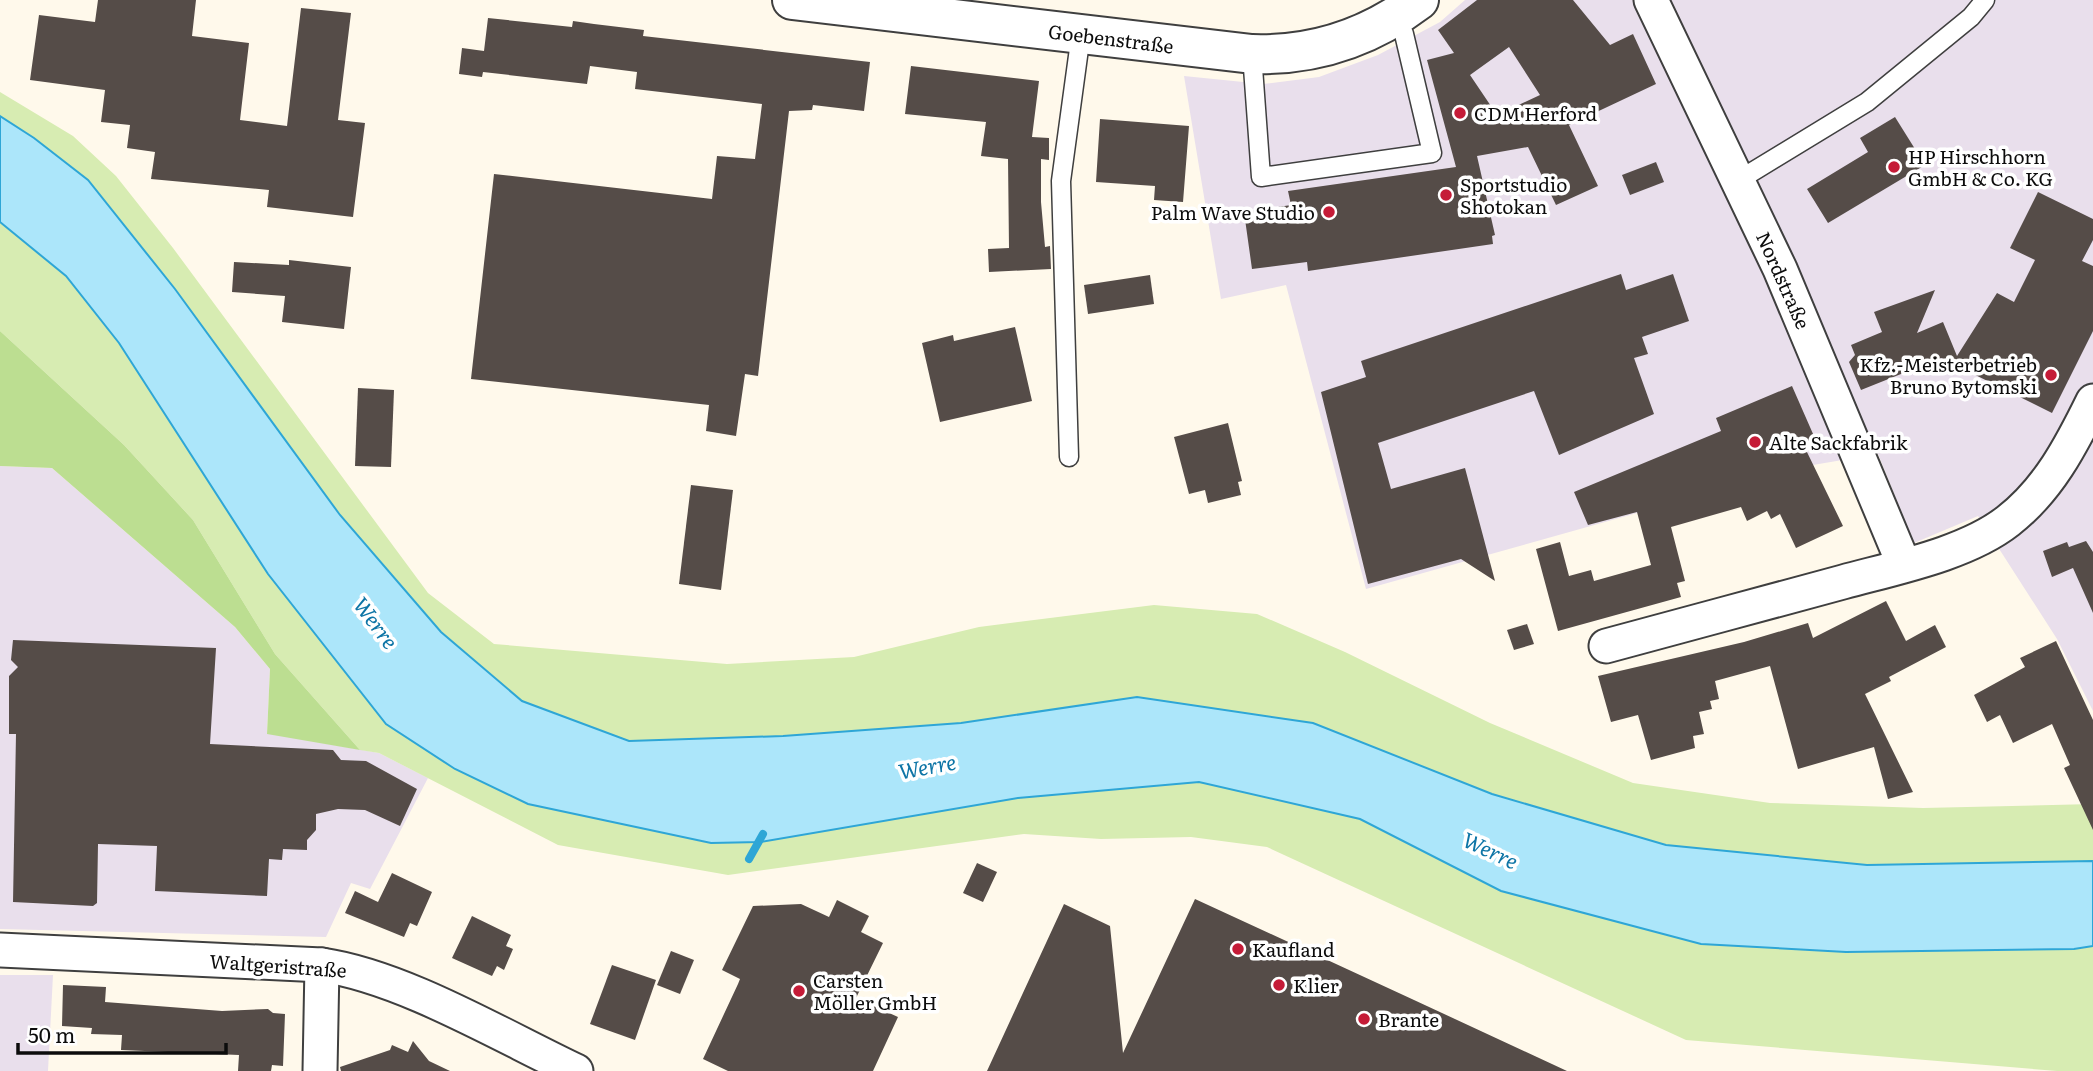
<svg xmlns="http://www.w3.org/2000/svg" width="2093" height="1071" viewBox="0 0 2093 1071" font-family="Literata,serif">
  <rect width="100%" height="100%" fill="#fff9eb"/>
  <g fill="#e9dfec">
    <path d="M 1465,0 L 2093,0 L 2093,711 L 2057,639 L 1978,516 L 1914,543 L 1878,454 L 1801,467 L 1366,589 L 1286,285 L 1221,299 L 1184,76 L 1263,84 L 1319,77 L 1378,55 L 1440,22 Z"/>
    <path d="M 0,466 L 52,468 L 235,627 L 270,669 L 267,733 L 379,753 L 428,778 L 370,889 L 351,883 L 326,937 L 0,929 Z"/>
    <path d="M 0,975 L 53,975 L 48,1071 L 0,1071 Z"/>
  </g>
  <g fill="#d7ecb2">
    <path d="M 0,92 L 73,136 L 116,176 L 173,248 L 428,593 L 494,644 L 727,664 L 854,657 L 979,627 L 1154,605 L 1257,614 L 1345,652 L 1490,723 L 1633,783 L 1770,803 L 1923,808 L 2093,804 L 2093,861 L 1867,865 L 1666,845 L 1492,794 L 1137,697 L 961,723 L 783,736 L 629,741 L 522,701 L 441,632 L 340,515 L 175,289 L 34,138 L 0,116 Z"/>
    <path d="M 0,222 L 66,276 L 119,343 L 268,574 L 386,724 L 455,769 L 528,804 L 711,843 L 760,842 L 1018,798 L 1199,782 L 1360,819 L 1501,891 L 2074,949 L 2093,946 L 2093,1071 L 2057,1071 L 1686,1040 L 1267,847 L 1191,837 L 1101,839 L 1024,834 L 728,875 L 558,845 L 379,753 L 360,750 L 275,654 L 193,520 L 124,445 L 0,331 Z"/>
  </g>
  <path fill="#bcde91" d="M 0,331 L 124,445 L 193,520 L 275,654 L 360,750 L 267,734 L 270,669 L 235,627 L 52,468 L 0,466 Z"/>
  <path fill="#ace6fa" stroke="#2ea6d6" stroke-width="2" d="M 0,116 L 34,138 L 88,180 L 175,289 L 340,515 L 441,632 L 522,701 L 629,741 L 783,736 L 961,723 L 1137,697 L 1313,723 L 1492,794 L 1666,845 L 1867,865 L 2093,861 L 2093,946 L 2074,949 L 1846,952 L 1701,944 L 1501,891 L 1360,819 L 1199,782 L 1018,798 L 760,842 L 711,843 L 528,804 L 455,769 L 386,724 L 268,574 L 119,343 L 66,276 L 0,222 Z"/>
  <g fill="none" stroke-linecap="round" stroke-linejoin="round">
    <path stroke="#2ea6d6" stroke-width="8" d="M 749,859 L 763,834"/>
  </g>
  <g fill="#554c48" fill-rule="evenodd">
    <path d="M 98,0 L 196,0 L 192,36 L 249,43 L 240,120 L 287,126 L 301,8 L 351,13 L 338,120 L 365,123 L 353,217 L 267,207 L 269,190 L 151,179 L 155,152 L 127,148 L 130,125 L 101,122 L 105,90 L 30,80 L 39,15 L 95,22 Z"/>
    <path d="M 1477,0 L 1573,0 L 1610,45 L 1633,34 L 1656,84 L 1569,125 L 1598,186 L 1556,205 L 1528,147 L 1477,156 L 1495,235 L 1492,236 L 1493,244 L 1308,271 L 1307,262 L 1252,269 L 1244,212 L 1291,205 L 1288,191 L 1456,167 L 1427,60 L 1454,53 L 1438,30 ZM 1509,47 L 1540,95 L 1497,115 L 1470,75 Z"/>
    <path d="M 488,18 L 572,27 L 573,21 L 594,24 L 644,30 L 643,36 L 870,62 L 864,111 L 813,105 L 812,110 L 789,111 L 758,376 L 745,374 L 736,436 L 706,431 L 709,405 L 471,379 L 494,174 L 712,199 L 717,156 L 755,159 L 762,104 L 635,89 L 637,72 L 590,66 L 587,84 L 483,72 L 482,77 L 459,74 L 462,48 L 484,51 Z"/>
    <path d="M 911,66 L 1039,81 L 1032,137 L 1049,138 L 1049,160 L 1041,159 L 1041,202 L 1045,247 L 1050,246 L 1051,269 L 989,272 L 988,249 L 1009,248 L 1008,159 L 981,156 L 986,122 L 905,114 Z"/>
    <path d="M 1895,117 L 1925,165 L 1828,223 L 1807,189 L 1868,152 L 1860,138 Z"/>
    <path d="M 1100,119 L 1189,126 L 1183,202 L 1154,200 L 1155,186 L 1096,182 Z"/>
    <path d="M 1656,162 L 1664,182 L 1630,195 L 1622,175 Z"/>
    <path d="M 2038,192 L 2093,219 L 2093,240 L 2082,261 L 2093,266 L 2093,331 L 2052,413 L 1941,358 L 1861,390 L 1849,362 L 1855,355 L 1851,345 L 1882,332 L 1874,312 L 1935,290 L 1917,333 L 1943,322 L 1957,356 L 1997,293 L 2014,302 L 2035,260 L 2010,248 Z"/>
    <path d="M 289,260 L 351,267 L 344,329 L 282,322 L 285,296 L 232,292 L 234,262 L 289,265 Z"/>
    <path d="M 1621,274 L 1626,290 L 1673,274 L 1689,321 L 1642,337 L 1648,354 L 1634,358 L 1654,414 L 1559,455 L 1534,391 L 1378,443 L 1391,489 L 1465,468 L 1495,581 L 1461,559 L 1368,584 L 1321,392 L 1366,377 L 1361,361 Z"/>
    <path d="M 1150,275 L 1154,304 L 1088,314 L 1084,285 Z"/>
    <path d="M 1015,327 L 1032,401 L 940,422 L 922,343 L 953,335 L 954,341 Z"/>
    <path d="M 1792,386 L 1817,443 L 1805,448 L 1843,526 L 1796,548 L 1780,514 L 1771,519 L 1767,511 L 1747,521 L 1741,507 L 1671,527 L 1685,581 L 1677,583 L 1681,597 L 1558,631 L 1536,549 L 1560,542 L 1569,576 L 1591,570 L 1594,581 L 1651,565 L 1637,512 L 1588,525 L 1574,492 L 1721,431 L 1716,418 Z"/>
    <path d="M 358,388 L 394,390 L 391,467 L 355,466 Z"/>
    <path d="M 1228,423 L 1242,481 L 1238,482 L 1241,495 L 1208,503 L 1205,490 L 1189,494 L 1174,437 Z"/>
    <path d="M 691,485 L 733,490 L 721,590 L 679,584 Z"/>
    <path d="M 2086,541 L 2093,552 L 2093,613 L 2073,568 L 2052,577 L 2043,551 L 2067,542 L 2069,547 Z"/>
    <path d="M 1886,601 L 1906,641 L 1935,625 L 1946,647 L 1889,677 L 1891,681 L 1865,694 L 1913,792 L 1888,799 L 1874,747 L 1798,769 L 1770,666 L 1715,681 L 1719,699 L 1710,701 L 1712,709 L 1699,712 L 1704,734 L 1693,736 L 1695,748 L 1651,760 L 1638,715 L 1611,722 L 1598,676 L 1744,642 L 1808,623 L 1813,638 Z"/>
    <path d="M 1527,624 L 1534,644 L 1514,650 L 1507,630 Z"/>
    <path d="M 13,640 L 216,648 L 210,744 L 333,750 L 341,760 L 366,761 L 417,789 L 400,826 L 365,810 L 338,809 L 316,814 L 316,830 L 307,840 L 307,850 L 283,849 L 282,860 L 269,859 L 267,896 L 155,891 L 157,846 L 98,844 L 97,903 L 93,906 L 13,902 L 16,734 L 9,734 L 9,676 L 18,667 L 11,660 Z"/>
    <path d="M 2056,641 L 2093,720 L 2093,830 L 2064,768 L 2070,765 L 2052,724 L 2013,743 L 2000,715 L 1987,722 L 1974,695 L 2025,667 L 2020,658 Z"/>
    <path d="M 977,863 L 997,872 L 983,902 L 963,893 Z"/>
    <path d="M 392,873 L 432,892 L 417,926 L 410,923 L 404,937 L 345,913 L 355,891 L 378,902 Z"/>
    <path d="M 1195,899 L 1414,1000 L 1567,1071 L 987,1071 L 1064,904 L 1110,926 L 1123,1053 Z"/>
    <path d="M 837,900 L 869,916 L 861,932 L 883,943 L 856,998 L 898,1017 L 873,1071 L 728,1071 L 703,1059 L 738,984 L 740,979 L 722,970 L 753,906 L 801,904 L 829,917 Z"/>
    <path d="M 472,916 L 511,935 L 506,946 L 513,949 L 504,970 L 497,966 L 492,976 L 452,958 Z"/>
    <path d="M 671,951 L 694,960 L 680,994 L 657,985 Z"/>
    <path d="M 612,965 L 656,980 L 635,1040 L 590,1024 Z"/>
    <path d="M 63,985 L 106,987 L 105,1002 L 222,1011 L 268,1009 L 273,1013 L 285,1014 L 283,1066 L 272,1065 L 271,1071 L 238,1071 L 239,1055 L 121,1050 L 122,1035 L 91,1034 L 92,1028 L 62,1026 Z"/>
    <path d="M 413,1041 L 429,1061 L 450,1071 L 341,1071 L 340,1067 L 390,1050 L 392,1045 L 408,1052 Z"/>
  </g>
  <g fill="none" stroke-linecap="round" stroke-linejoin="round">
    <defs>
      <g id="service">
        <path d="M 1252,54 L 1261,177 L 1432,153 L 1404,34 L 1396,16"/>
        <path d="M 1739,180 L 1867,102 L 1971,17 L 1985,0"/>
        <path d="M 1069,457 L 1061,181 L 1081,34"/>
      </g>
      <g id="minor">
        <path d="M 1651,0 L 1780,269 L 1904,565"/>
        <path d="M 1606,646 C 1685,625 1764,603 1843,582 C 1894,568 1966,554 2008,521 C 2048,490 2071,446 2093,401"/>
        <path d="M 0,950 L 322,965 C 403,977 500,1035 576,1071"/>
        <path d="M 320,1071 L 322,965"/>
      </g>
      <path id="tertiary" d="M 792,0 L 1252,54 C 1314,56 1369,38 1419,0"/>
    </defs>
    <use href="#service" stroke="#3f3f3f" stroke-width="21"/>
    <use href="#minor" stroke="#3f3f3f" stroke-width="37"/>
    <use href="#tertiary" stroke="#3f3f3f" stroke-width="42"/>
    <use href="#service" stroke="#fff" stroke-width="18"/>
    <use href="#minor" stroke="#fff" stroke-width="33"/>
    <use href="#tertiary" stroke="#fff" stroke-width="38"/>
  </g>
  <g fill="#c51b37" stroke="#fff" stroke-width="2.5">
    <circle cx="1460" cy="113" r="7"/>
    <circle cx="1894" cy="167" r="7"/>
    <circle cx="1446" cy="195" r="7"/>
    <circle cx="1329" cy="212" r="7"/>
    <circle cx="2051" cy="375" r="7"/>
    <circle cx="1755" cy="442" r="7"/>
    <circle cx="1238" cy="949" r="7"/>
    <circle cx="1279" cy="985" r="7"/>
    <circle cx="799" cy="991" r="7"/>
    <circle cx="1364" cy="1019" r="7"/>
  </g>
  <g text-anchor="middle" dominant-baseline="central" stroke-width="7" stroke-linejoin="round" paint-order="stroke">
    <g font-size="19" fill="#0c0c0c" stroke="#fff">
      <text transform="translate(1111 38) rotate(7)">Goebenstraße</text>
      <text transform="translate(1784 280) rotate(66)">Nordstraße</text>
      <text transform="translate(278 965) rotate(4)">Waltgeristraße</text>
    </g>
    <g font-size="19" fill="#0c0c0c" stroke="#fff" text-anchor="start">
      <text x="1474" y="113">CDM Herford</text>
      <text x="1908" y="156">HP Hirschhorn<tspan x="1908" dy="22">GmbH &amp; Co. KG</tspan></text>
      <text x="1460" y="184">Sportstudio<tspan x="1460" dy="22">Shotokan</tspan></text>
      <text x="1315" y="212" text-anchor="end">Palm Wave Studio</text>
      <text x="2037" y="364" text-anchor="end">Kfz.-Meisterbetrieb<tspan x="2037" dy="22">Bruno Bytomski</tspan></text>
      <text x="1769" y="442">Alte Sackfabrik</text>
      <text x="1252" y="949">Kaufland</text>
      <text x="813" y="980">Carsten<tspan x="813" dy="22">Möller GmbH</tspan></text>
      <text x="1293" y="985">Klier</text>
      <text x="1378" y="1019">Brante</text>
    </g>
    <g font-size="21" font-style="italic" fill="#0e75a6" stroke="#fff">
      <text transform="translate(377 622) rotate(53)">Werre</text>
      <text transform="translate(927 765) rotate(-10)">Werre</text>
      <text transform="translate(1491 849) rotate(25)">Werre</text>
    </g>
  </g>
  <path d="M18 1043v10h208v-10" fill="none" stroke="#0c0c0c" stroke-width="3.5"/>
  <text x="28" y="1043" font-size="21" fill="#0c0c0c" stroke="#ffffff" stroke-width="5" paint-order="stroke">50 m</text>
</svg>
